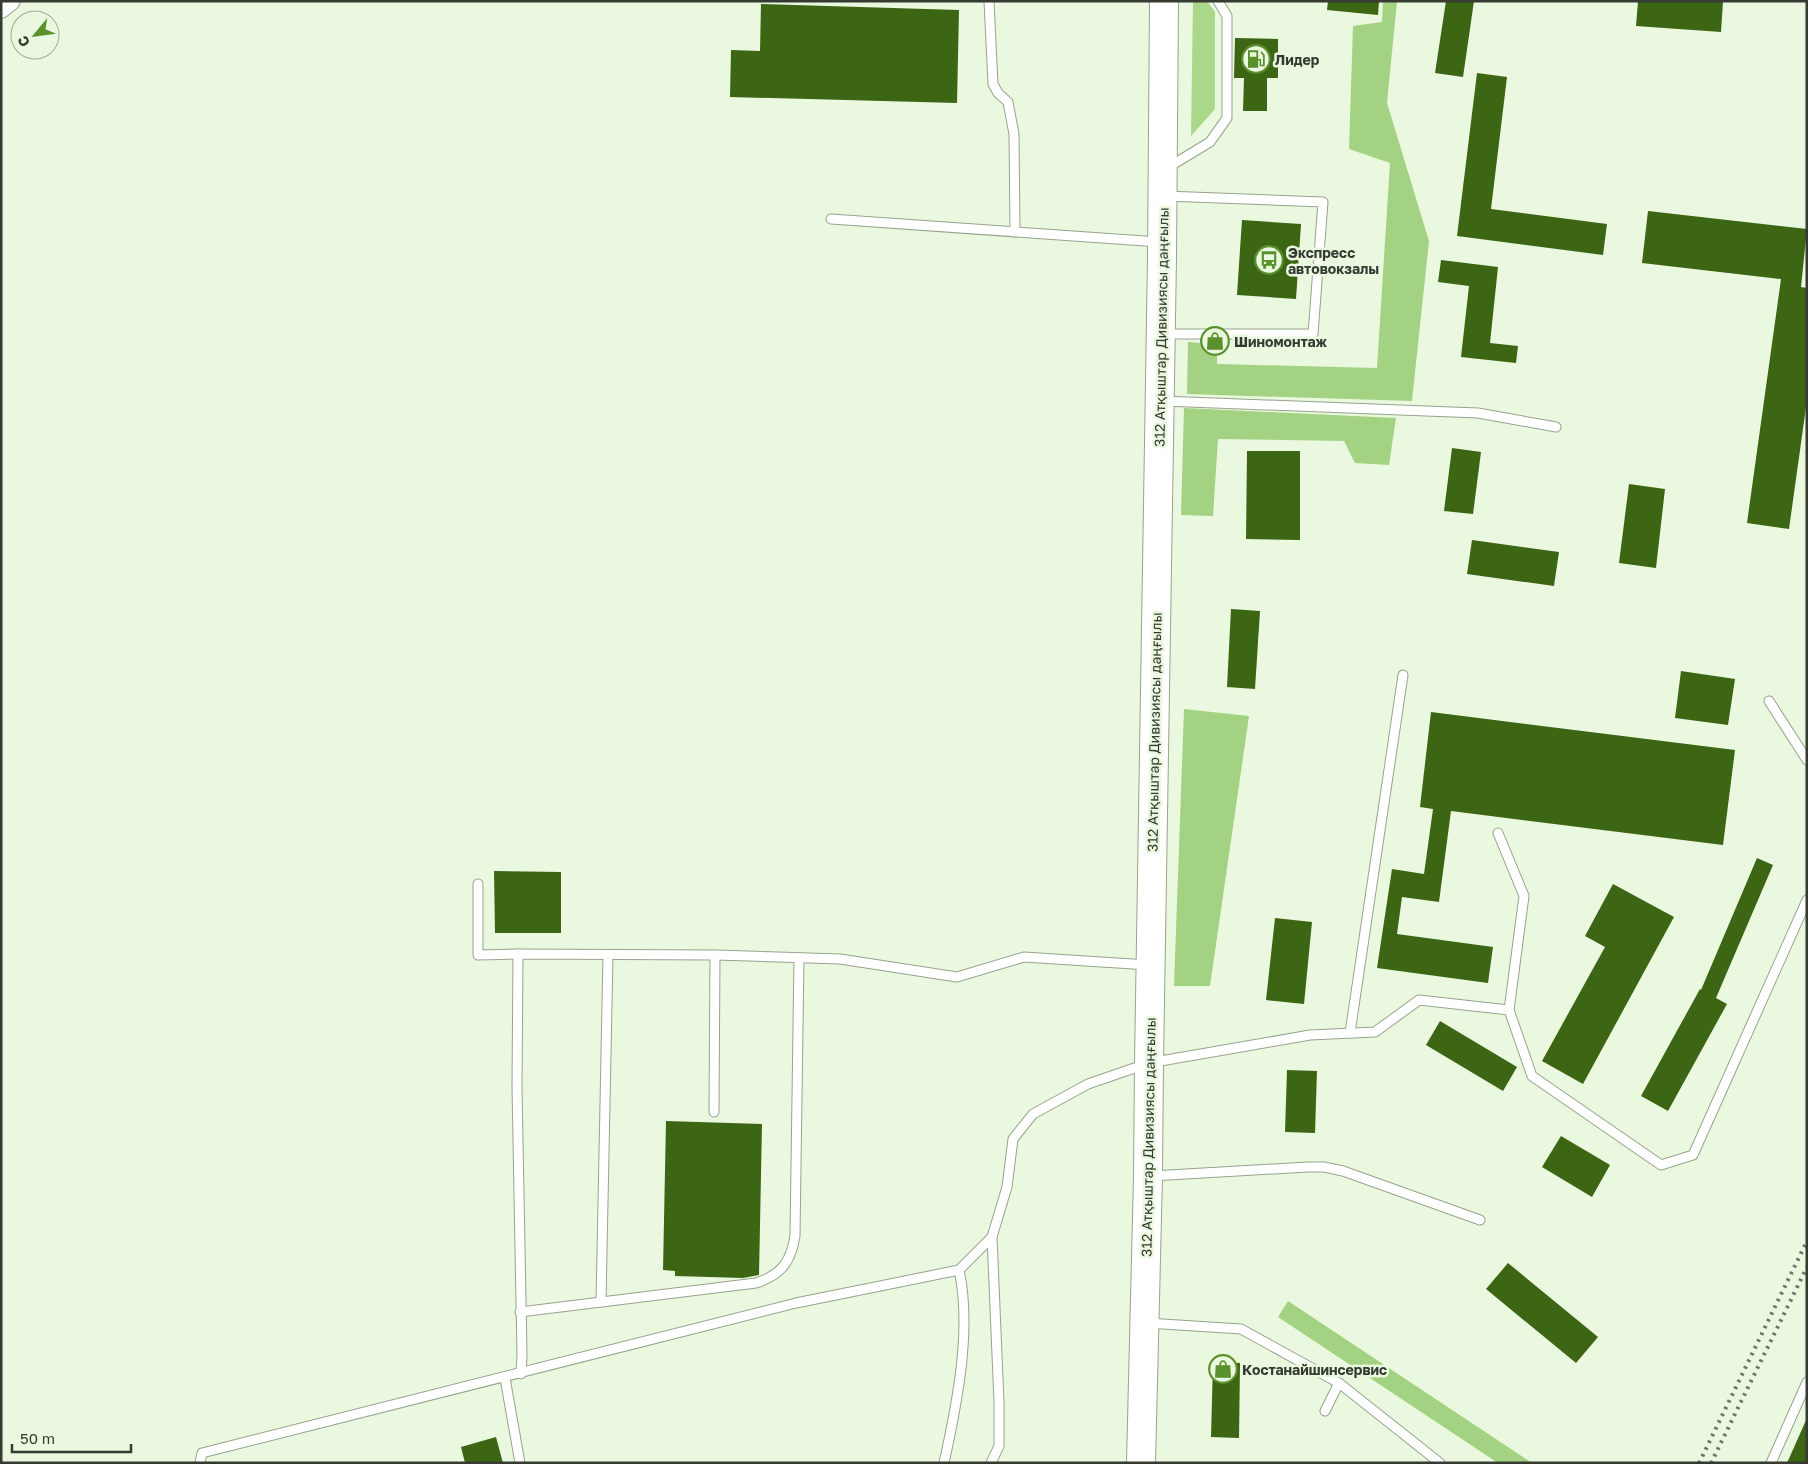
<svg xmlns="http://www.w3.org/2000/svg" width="1808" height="1464" viewBox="0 0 1808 1464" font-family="'Golos Text',sans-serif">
  <rect width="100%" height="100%" fill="#eaf8e0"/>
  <path fill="#aad78a" d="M 1193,1 L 1207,1 L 1215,12 L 1215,109 L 1191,136 Z"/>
  <g fill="#a3d282">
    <path d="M 1383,1 L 1397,1 L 1387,103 L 1429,241 L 1412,401 L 1187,394 L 1188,342 L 1217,344 L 1217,364 L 1377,368 L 1390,163 L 1349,149 L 1353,26 L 1382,22 Z"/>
    <path d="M 1184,408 L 1396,418 L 1389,465 L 1355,463 L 1344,441 L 1218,439 L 1213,516 L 1181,515 Z"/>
    <path d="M 1184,709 L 1249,716 L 1210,986 L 1174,986 Z"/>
    <path d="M 1288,1301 L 1532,1463 L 1498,1463 L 1278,1317 Z"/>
  </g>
  <g fill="#3c6514">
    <path d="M 1328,1 L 1379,1 L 1378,15 L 1327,10 Z"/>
    <path d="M 1446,1 L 1474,1 L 1463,77 L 1435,73 Z"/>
    <path d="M 1638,1 L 1723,1 L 1721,32 L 1636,26 Z"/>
    <path d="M 761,4 L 959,10 L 957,103 L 730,97 L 731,50 L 760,51 Z"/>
    <path d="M 1235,38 L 1278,39 L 1278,78 L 1267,78 L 1267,111 L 1243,111 L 1244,78 L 1234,78 Z"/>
    <path d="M 1477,73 L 1507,77 L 1491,209 L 1607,224 L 1603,255 L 1457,236 Z"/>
    <path d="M 1648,211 L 1807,229 L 1801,287 L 1807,288 L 1807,400 L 1789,529 L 1747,523 L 1781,279 L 1642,263 Z"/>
    <path d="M 1242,220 L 1301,224 L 1296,299 L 1237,295 Z"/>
    <path d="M 1441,260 L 1498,267 L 1490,343 L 1518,346 L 1516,363 L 1461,357 L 1469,286 L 1438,282 Z"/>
    <path d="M 1452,448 L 1481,452 L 1473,514 L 1444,511 Z"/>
    <path d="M 1247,451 L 1300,451 L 1300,540 L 1246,539 Z"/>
    <path d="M 1629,484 L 1665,489 L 1656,568 L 1619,563 Z"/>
    <path d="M 1472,540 L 1559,552 L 1554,586 L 1467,574 Z"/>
    <path d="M 1231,609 L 1260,611 L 1255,689 L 1227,687 Z"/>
    <path d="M 1681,671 L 1735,679 L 1728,725 L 1675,718 Z"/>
    <path d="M 1431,712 L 1735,750 L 1723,845 L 1451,811 L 1439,902 L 1402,897 L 1397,934 L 1493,947 L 1488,983 L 1377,968 L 1392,869 L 1424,874 L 1433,809 L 1420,807 Z"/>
    <path d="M 1757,858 L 1773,865 L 1716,998 L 1727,1004 L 1668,1111 L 1641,1096 L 1700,989 L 1701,990 Z"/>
    <path d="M 494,871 L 561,872 L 561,933 L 495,933 Z"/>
    <path d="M 1613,884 L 1674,917 L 1583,1084 L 1542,1061 L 1605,947 L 1585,936 Z"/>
    <path d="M 1275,918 L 1312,922 L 1304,1004 L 1266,1000 Z"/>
    <path d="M 1440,1021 L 1517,1067 L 1503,1091 L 1426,1045 Z"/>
    <path d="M 1287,1070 L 1317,1071 L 1315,1133 L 1285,1132 Z"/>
    <path d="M 666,1121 L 762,1124 L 759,1275 L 743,1278 L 675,1276 L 675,1271 L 663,1270 Z"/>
    <path d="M 1561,1136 L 1610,1165 L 1592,1197 L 1542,1167 Z"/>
    <path d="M 1508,1263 L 1598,1337 L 1576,1363 L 1486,1289 Z"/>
    <path d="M 1213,1362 L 1240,1363 L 1239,1438 L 1211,1437 Z"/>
    <path d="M 1807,1418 L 1807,1463 L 1787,1463 Z"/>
    <path d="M 496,1437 L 503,1463 L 465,1463 L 461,1447 Z"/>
  </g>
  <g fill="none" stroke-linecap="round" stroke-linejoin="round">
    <defs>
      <g id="lane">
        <path d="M 989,1 L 993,84 L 998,93 L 1008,102 L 1014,134 L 1015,232"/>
        <path d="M 1167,168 L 1210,142 L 1227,118 L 1227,16 L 1218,1"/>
        <path d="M 831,219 L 1159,242"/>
        <path d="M 1163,334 L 1313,334 L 1323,202 L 1165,196"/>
        <path d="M 1162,401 L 1478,413 L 1556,427"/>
        <path d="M 1769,701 L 1807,760"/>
        <path d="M 478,884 L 478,955 L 518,954"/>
        <path d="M 1509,1010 L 1532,1076 L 1661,1165 L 1693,1155 L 1807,900"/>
        <path d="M 1350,1033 L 1403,675"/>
        <path d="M 714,1112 L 715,955"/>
        <path d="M 1151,1176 L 1308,1167 L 1324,1167 L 1343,1171 L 1480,1220"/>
        <path d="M 601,1302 L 608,955"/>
        <path d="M 520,1312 L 756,1283 C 781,1275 791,1262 795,1236 L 799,958"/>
        <path d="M 1147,1323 L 1241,1329 L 1339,1383 L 1440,1463"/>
        <path d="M 521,1374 L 522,1355 L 517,1087 L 518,954 L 715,955 L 840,959 L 957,977 L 1024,957 L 1148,965"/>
        <path d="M 505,1378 L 520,1463"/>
        <path d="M 1325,1411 L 1339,1383"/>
        <path d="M 200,1463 L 202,1453 L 796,1303 L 959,1270 L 992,1237 L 1007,1187 L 1013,1139 L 1033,1114 L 1088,1084 L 1149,1063 L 1310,1035 L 1375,1032 L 1419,1000 L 1509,1010 L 1524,896 L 1498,833"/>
        <path d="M 944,1463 C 957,1404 972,1329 959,1270"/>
        <path d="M 991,1463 L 999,1446 L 999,1402 L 992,1237"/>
        <path d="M 1771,1463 L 1807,1382"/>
      </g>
      <path id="street" d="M 1,9 L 11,1"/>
      <path id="highway" d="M 1141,1463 L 1148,1176 L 1149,1063 L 1162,257 L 1164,1"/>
    </defs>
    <use href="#lane" stroke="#96a48d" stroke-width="11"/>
    <use href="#street" stroke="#96a48d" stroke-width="20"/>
    <use href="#highway" stroke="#96a48d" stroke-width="30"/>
    <use href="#lane" stroke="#fff" stroke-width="9"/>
    <use href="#street" stroke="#fff" stroke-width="18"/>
    <use href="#highway" stroke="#fff" stroke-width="28"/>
    <g stroke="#6e7568" stroke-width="4" stroke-dasharray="2.5 5" stroke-linecap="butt">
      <path d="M 1699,1463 L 1807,1241"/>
      <path d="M 1711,1463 L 1807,1267"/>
    </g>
  </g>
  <defs>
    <symbol id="fuel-ring" viewBox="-11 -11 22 22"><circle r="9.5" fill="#eaf8e0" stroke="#5b912c" stroke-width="1.5"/><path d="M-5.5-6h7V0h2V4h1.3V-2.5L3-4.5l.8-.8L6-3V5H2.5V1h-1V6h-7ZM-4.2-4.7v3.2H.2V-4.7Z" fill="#5b912c"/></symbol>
    <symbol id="bus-ring" viewBox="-11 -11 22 22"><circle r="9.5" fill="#eaf8e0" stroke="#5b912c" stroke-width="1.5"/><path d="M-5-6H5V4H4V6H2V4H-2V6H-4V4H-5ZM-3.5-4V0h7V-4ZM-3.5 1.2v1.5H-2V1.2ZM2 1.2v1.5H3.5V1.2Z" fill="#5b912c"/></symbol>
    <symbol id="shop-ring" viewBox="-11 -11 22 22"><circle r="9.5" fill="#eaf8e0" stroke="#5b912c" stroke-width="1.5"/><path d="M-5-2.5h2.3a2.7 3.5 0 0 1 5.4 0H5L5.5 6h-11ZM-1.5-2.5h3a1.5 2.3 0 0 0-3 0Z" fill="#5b912c"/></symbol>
  </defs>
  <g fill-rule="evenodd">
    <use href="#fuel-ring" x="1240" y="43" width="32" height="32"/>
    <use href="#bus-ring" x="1253" y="244" width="32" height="32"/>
    <use href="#shop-ring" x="1199" y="325" width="32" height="32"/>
    <use href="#shop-ring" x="1207" y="1353" width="32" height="32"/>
  </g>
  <g text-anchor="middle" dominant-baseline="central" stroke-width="5" stroke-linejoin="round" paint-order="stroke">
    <g font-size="14" font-weight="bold" fill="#363b32" stroke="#eaf8e0" text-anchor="start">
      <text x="1275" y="59">Лидер</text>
      <text x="1288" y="252">Экспресс<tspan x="1288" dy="16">автовокзалы</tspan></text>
      <text x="1234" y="341">Шиномонтаж</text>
      <text x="1242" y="1369">Костанайшинсервис</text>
    </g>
    <g font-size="14" fill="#363b32" stroke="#eaf8e0">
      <text transform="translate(1161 327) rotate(-89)">312 Атқыштар Дивизиясы даңғылы</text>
      <text transform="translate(1154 732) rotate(-89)">312 Атқыштар Дивизиясы даңғылы</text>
      <text transform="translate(1148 1137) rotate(-89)">312 Атқыштар Дивизиясы даңғылы</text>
    </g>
  </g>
  <rect width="1808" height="1464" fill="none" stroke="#363b32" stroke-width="5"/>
  <g transform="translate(35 35) rotate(241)"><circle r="24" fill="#eaf8e0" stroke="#a2ac9a"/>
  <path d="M0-4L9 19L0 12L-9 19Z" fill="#5b912c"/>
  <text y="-8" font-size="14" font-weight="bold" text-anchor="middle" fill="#363b32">С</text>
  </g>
  <path d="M12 1444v8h119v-8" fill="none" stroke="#363b32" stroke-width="2.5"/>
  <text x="20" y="1444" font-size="15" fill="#363b32" stroke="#eaf8e0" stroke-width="4" paint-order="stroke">50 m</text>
</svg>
